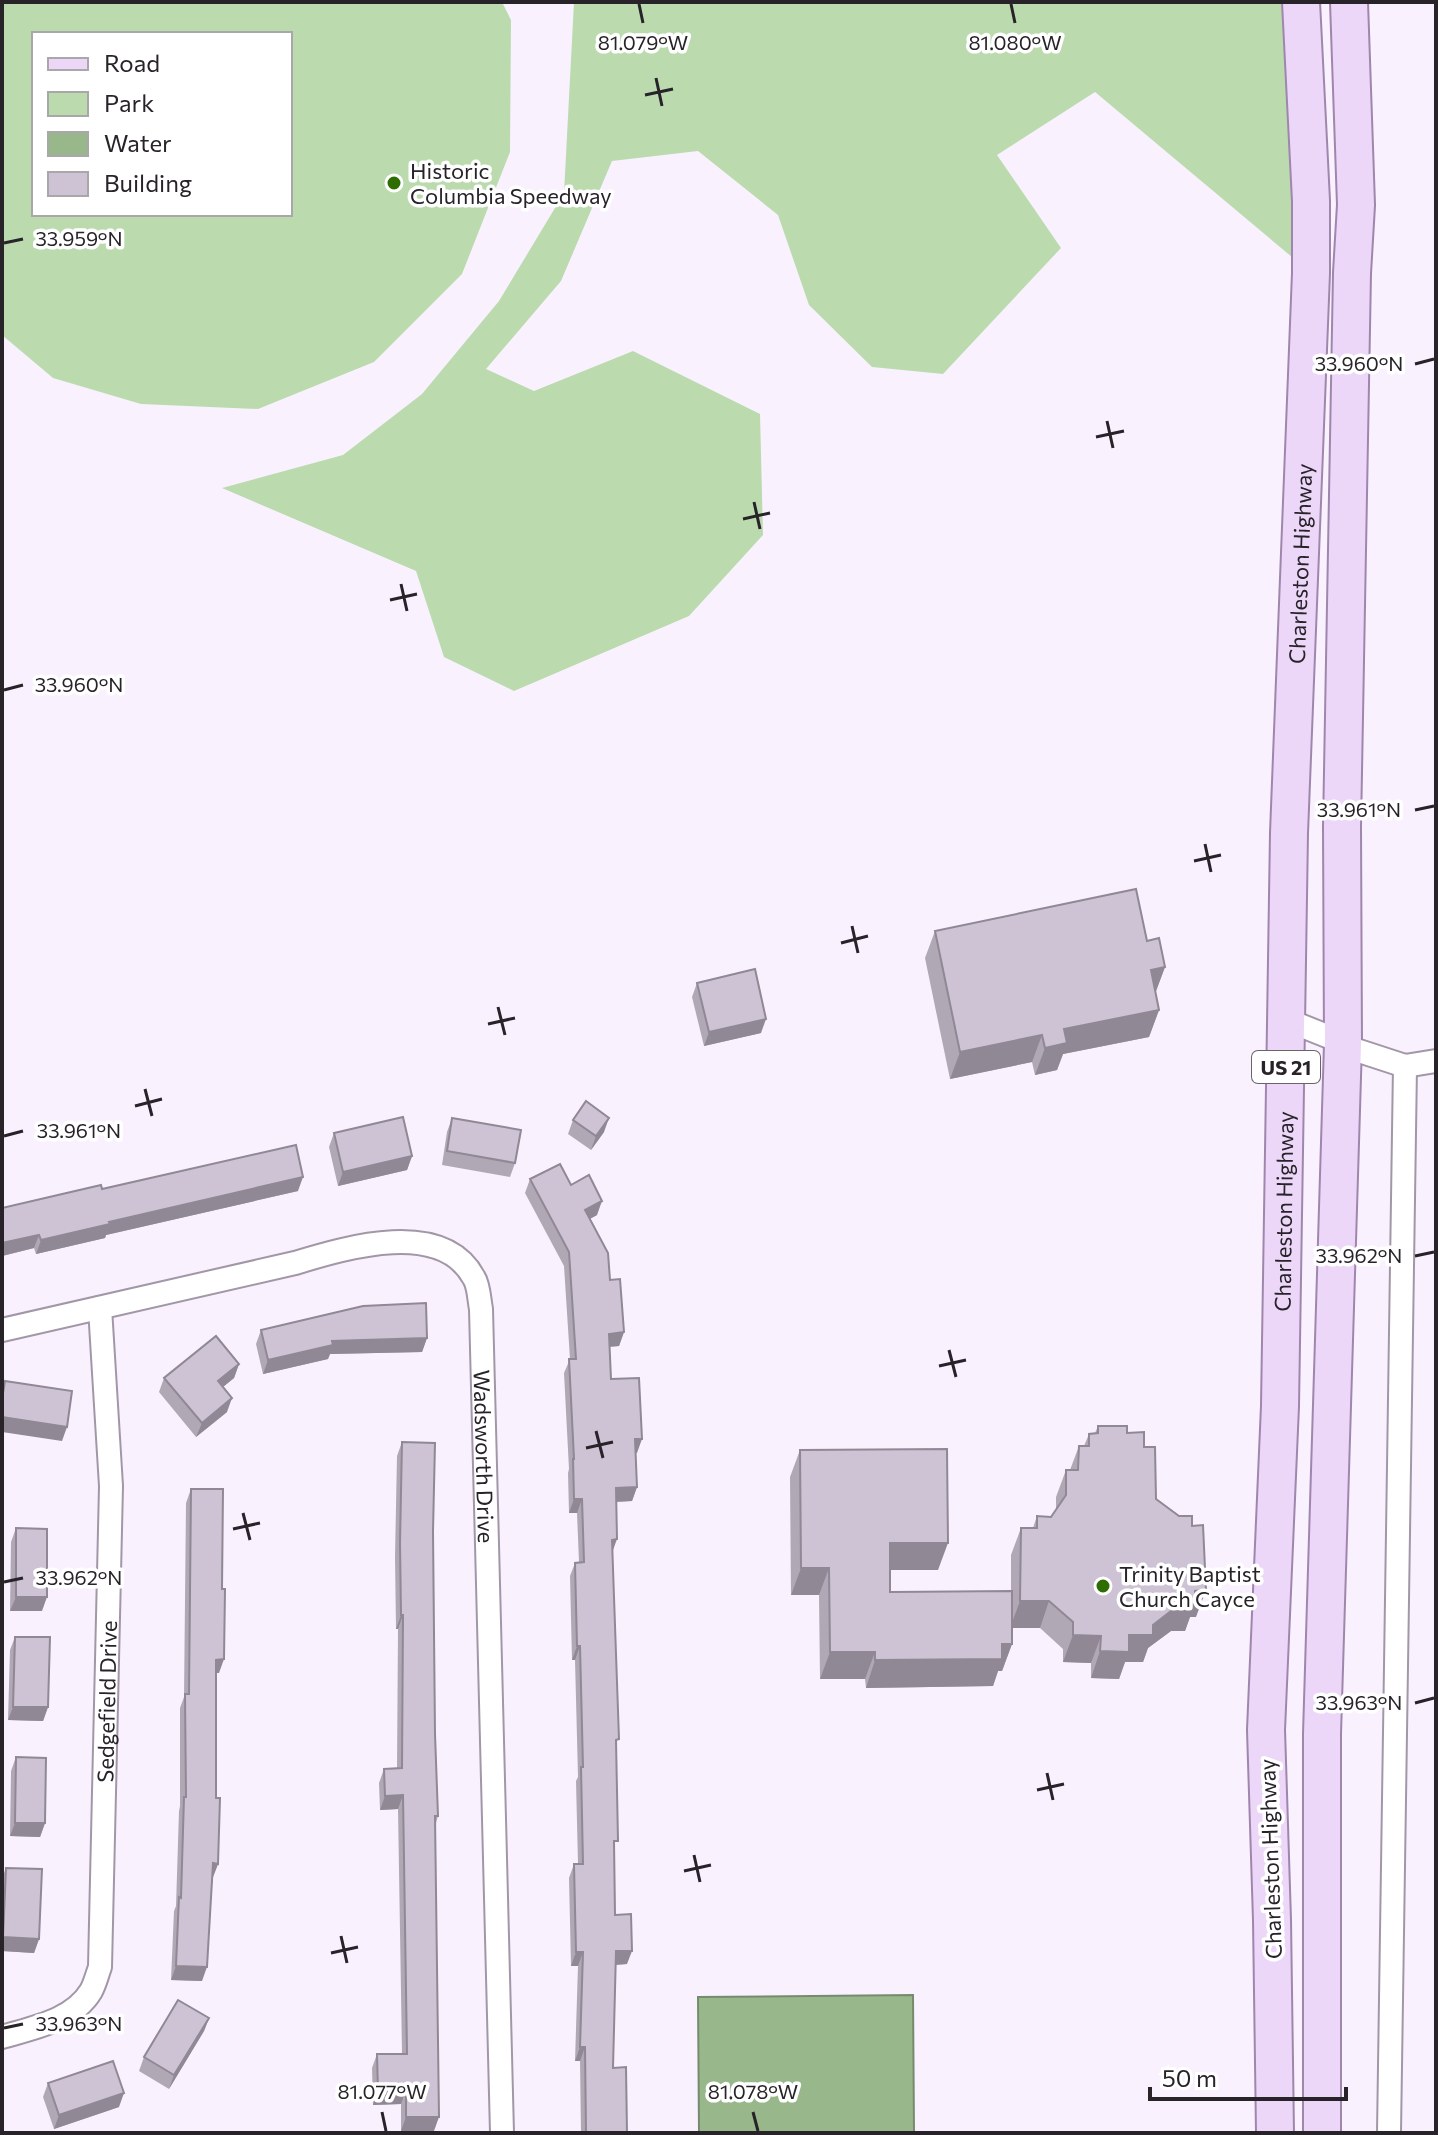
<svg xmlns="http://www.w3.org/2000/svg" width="1438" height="2135" viewBox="0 0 1438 2135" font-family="Commissioner,sans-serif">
  <rect width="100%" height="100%" fill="#faf1ff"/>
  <g fill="#bbdbaf" fill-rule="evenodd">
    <path d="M 2,2 L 502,2 L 511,20 L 510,152 L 462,274 L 374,362 L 258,409 L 141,404 L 53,378 L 2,335 ZM 34,34 L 290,34 L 290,214 L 34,214 Z"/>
    <path d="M 574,2 L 1301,2 L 1311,273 L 1095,92 L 997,155 L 1061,248 L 943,374 L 872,367 L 809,305 L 778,215 L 698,151 L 612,161 L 561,281 L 486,369 L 534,391 L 633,351 L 760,414 L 763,535 L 689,616 L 514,691 L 444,657 L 416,571 L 222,488 L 343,455 L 422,394 L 499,301 L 564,193 Z"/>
  </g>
  <path fill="#98b88b" stroke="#768b6e" stroke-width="2" d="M 913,1995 L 914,2133 L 699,2133 L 698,1997 Z"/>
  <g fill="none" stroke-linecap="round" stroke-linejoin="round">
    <defs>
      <g id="minor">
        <path d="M 1287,1020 L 1332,1038 L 1353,1049 L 1405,1066 L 1436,1061"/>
        <path id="s1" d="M 2,1330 L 295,1263 C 345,1248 442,1218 474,1278 C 479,1286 479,1299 481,1309 L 502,2133"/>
        <path id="s2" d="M 2,2037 C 32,2028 73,2021 91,1991 C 95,1984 97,1975 100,1967 L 111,1486 L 100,1308"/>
        <path d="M 1389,2133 L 1405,1066"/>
      </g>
      <g id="primary">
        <path id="s3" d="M 1275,2133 L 1272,1920 L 1266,1730 L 1280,1406 L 1289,833 L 1311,273 L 1311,201 L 1301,2"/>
        <path d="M 1322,2133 L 1322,1734 L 1343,1044 L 1342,827 L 1352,273 L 1356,205 L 1349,2"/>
      </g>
    </defs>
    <use href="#minor" stroke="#a297a7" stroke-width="26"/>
    <use href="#primary" stroke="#9f86ad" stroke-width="40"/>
    <use href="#minor" stroke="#fff" stroke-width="22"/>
    <use href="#primary" stroke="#ecd7f8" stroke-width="36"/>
  </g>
  <g fill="#b1a8b6">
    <path d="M 935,931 L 1165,967 L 1155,993 L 1159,1010 L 1149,1037 L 1063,1054 L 1057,1070 L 1035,1075 L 1032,1062 L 950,1079 L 925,958 Z"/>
    <path d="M 697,983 L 761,1033 L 704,1046 L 692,997 Z"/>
    <path d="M 452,1118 L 515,1163 L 510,1177 L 442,1165 L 447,1132 Z"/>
    <path d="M 573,1120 L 604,1132 L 591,1150 L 568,1134 Z"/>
    <path d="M 334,1133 L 412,1156 L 407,1170 L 338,1186 L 329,1147 Z"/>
    <path d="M 530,1179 L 571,1185 L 597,1215 L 590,1219 L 610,1280 L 624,1332 L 619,1346 L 609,1347 L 611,1379 L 637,1453 L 636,1453 L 637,1487 L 632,1501 L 616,1502 L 612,1553 L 616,1746 L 614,1853 L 615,1915 L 627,1964 L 616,1965 L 613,2068 L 627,2133 L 581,2133 L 580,2061 L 575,2061 L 578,1966 L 571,1966 L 569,1878 L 574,1864 L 578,1864 L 576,1781 L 578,1777 L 575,1660 L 572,1660 L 570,1576 L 575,1563 L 579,1562 L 577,1513 L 569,1513 L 568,1473 L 569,1469 L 564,1373 L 570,1359 L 564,1266 L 525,1193 Z"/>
    <path d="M 102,1189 L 298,1191 L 106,1235 L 105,1238 L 36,1254 L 34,1248 L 2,1256 Z"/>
    <path d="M 261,1330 L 427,1338 L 422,1352 L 330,1354 L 328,1359 L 263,1374 L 256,1344 Z"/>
    <path d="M 239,1364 L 234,1378 L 223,1387 L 227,1412 L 196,1437 L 159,1392 L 164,1378 Z"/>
    <path d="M 1098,1426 L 1127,1433 L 1144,1447 L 1156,1499 L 1196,1617 L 1190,1617 L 1185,1631 L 1171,1631 L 1148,1648 L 1143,1662 L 1125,1662 L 1119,1679 L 1091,1678 L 1091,1663 L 1063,1662 L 1063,1649 L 1040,1628 L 1012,1628 L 1012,1644 L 1002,1671 L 998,1671 L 993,1686 L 866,1688 L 865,1679 L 820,1679 L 819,1595 L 791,1595 L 790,1477 L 800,1450 L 938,1570 L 890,1570 L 890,1592 L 1011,1591 L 1011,1555 L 1021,1528 L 1033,1528 L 1037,1516 L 1051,1517 L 1056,1510 L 1056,1497 L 1066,1470 L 1070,1470 L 1079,1446 L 1084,1446 L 1089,1434 L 1095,1433 Z"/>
    <path d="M 402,1442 L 433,1531 L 435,1734 L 438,1816 L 436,1823 L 434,2131 L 401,2131 L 401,2104 L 373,2105 L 372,2068 L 377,2054 L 402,2054 L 398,1809 L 380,1810 L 379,1783 L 384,1769 L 397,1769 L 398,1629 L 396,1629 L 395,1557 L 397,1456 Z"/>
    <path d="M 191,1489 L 219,1673 L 216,1673 L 216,1798 L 218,1864 L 213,1877 L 202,1981 L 171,1980 L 174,1911 L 176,1906 L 179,1811 L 180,1806 L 180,1708 L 184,1697 L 186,1503 Z"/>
    <path d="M 16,1528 L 42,1611 L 10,1611 L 11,1542 Z"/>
    <path d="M 15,1637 L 48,1707 L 43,1721 L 8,1720 L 10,1650 Z"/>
    <path d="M 16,1757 L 45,1823 L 40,1837 L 10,1836 L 11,1771 Z"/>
    <path d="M 6,1868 L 39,1939 L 34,1953 L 2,1951 L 2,1879 Z"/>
    <path d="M 209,2018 L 204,2031 L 169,2089 L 139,2071 L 144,2057 Z"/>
    <path d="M 48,2083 L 119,2107 L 54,2129 L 43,2097 Z"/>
  </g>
  <g fill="#908894">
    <path d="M 1165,967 L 1155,994 L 1151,970 Z"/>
    <path d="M 1159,1010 L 1149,1037 L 1063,1054 L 1057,1070 L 1035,1075 L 1045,1048 L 1064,1029 Z"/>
    <path d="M 766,1019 L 761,1033 L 704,1046 L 709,1032 Z"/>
    <path d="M 1042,1035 L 1032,1062 L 950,1079 L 960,1052 Z"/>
    <path d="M 609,1118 L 604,1132 L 591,1150 L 596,1136 Z"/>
    <path d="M 412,1156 L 407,1170 L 338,1186 L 343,1172 Z"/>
    <path d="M 303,1177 L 298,1191 L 106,1235 L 105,1238 L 36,1254 L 41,1240 L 109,1222 Z"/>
    <path d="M 602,1201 L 597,1215 L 580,1224 L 585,1210 Z"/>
    <path d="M 39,1235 L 34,1248 L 2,1256 L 2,1243 Z"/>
    <path d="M 624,1332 L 619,1346 L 604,1347 L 609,1334 Z"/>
    <path d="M 427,1338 L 422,1352 L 330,1354 L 328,1359 L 263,1374 L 268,1360 L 332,1341 Z"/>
    <path d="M 239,1364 L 234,1378 L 213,1395 L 218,1381 Z"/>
    <path d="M 232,1398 L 227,1412 L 196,1437 L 202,1423 Z"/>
    <path d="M 2,1417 L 67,1427 L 62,1441 L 2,1432 Z"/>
    <path d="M 635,1439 L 642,1439 L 637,1453 L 630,1453 Z"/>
    <path d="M 637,1487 L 632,1501 L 611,1502 L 616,1488 Z"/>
    <path d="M 574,1499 L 582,1499 L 577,1513 L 569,1513 Z"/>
    <path d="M 617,1539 L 612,1553 L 612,1540 Z"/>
    <path d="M 890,1543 L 948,1543 L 938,1570 L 880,1570 Z"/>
    <path d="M 801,1568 L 829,1568 L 819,1595 L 791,1595 Z"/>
    <path d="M 1206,1590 L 1196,1617 L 1190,1617 L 1185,1631 L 1171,1631 L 1148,1648 L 1143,1662 L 1125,1662 L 1119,1679 L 1091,1678 L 1100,1651 L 1129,1635 L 1153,1625 L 1180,1604 L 1195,1591 Z"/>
    <path d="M 16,1597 L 47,1597 L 42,1611 L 10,1611 Z"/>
    <path d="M 1020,1601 L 1049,1601 L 1040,1628 L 1010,1628 Z"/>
    <path d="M 401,1615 L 403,1615 L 398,1629 L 396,1629 Z"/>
    <path d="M 1073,1635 L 1101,1636 L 1091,1663 L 1063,1662 Z"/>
    <path d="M 1002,1644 L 1012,1644 L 1002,1671 L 998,1671 L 993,1686 L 866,1688 L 875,1660 Z"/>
    <path d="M 577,1646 L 580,1646 L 575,1660 L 572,1660 Z"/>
    <path d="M 830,1652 L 875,1652 L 865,1679 L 820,1679 Z"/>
    <path d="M 224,1659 L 219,1673 L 211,1673 L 216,1660 Z"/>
    <path d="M 13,1707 L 48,1707 L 43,1721 L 8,1720 Z"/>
    <path d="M 403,1795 L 398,1809 L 380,1810 L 385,1796 Z"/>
    <path d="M 15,1823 L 45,1823 L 40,1837 L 10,1836 Z"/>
    <path d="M 213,1863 L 218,1864 L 213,1877 L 208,1877 Z"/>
    <path d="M 3,1937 L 39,1939 L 34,1953 L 2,1951 L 2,1941 Z"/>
    <path d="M 616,1951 L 632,1951 L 627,1964 L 611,1965 Z"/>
    <path d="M 576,1952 L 583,1952 L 578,1966 L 571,1966 Z"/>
    <path d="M 176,1966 L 207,1967 L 202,1981 L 171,1980 Z"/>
    <path d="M 209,2018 L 204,2031 L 169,2089 L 174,2075 Z"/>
    <path d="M 580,2047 L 585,2047 L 580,2061 L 575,2061 Z"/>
    <path d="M 406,2090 L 401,2104 L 373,2105 L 378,2091 Z"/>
    <path d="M 124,2093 L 119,2107 L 54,2129 L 59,2115 Z"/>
    <path d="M 406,2117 L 439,2117 L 434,2131 L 401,2131 Z"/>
  </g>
  <g fill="#cec3d4" stroke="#908894" stroke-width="2">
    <path d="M 1136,889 L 1147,941 L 1159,938 L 1165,967 L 1151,970 L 1159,1010 L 1064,1029 L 1067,1043 L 1045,1048 L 1042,1035 L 960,1052 L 935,931 Z"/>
    <path d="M 755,969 L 766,1019 L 709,1032 L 697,983 Z"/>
    <path d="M 586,1101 L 609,1118 L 596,1136 L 573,1120 Z"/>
    <path d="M 403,1117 L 412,1156 L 343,1172 L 334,1133 Z"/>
    <path d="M 452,1118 L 521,1130 L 515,1163 L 447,1151 Z"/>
    <path d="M 296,1145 L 303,1177 L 109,1222 L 110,1224 L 41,1240 L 39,1235 L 2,1243 L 2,1208 L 101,1185 L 102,1189 Z"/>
    <path d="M 560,1164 L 571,1185 L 589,1175 L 602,1201 L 585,1210 L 608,1253 L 610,1280 L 620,1279 L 624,1332 L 609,1334 L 611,1379 L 639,1378 L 642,1439 L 635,1439 L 637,1487 L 616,1488 L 617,1539 L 612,1540 L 619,1739 L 616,1740 L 618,1841 L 614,1841 L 615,1915 L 631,1914 L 632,1951 L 616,1951 L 613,2068 L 626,2067 L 627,2133 L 586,2133 L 585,2047 L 580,2047 L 583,1952 L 576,1952 L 574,1864 L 583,1864 L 581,1767 L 583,1767 L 580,1646 L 577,1646 L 575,1563 L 584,1562 L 582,1499 L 574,1499 L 573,1459 L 574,1459 L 569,1359 L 576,1359 L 569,1252 L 530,1179 Z"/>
    <path d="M 426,1303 L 427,1338 L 332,1341 L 333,1345 L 268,1360 L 261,1330 L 363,1306 Z"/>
    <path d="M 216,1336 L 239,1364 L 218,1381 L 232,1398 L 202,1423 L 164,1378 Z"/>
    <path d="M 5,1381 L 72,1391 L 67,1427 L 2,1417 L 2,1399 Z"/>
    <path d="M 1098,1426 L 1127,1426 L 1127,1433 L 1144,1432 L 1144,1447 L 1155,1447 L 1156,1499 L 1179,1516 L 1192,1516 L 1192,1526 L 1203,1525 L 1206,1590 L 1195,1591 L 1195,1604 L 1180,1604 L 1153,1625 L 1153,1635 L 1129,1635 L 1129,1652 L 1100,1651 L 1101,1636 L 1073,1635 L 1073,1622 L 1049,1601 L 1020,1601 L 1021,1528 L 1037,1528 L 1037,1516 L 1051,1517 L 1066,1495 L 1066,1470 L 1078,1470 L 1079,1446 L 1089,1446 L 1089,1434 L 1098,1433 Z"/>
    <path d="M 402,1442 L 435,1443 L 433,1531 L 435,1734 L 438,1816 L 435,1816 L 439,2117 L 406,2117 L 406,2090 L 378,2091 L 377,2054 L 407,2054 L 403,1795 L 385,1796 L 384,1769 L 402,1768 L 403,1615 L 401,1615 L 400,1543 Z"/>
    <path d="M 947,1449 L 948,1543 L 890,1543 L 890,1592 L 1012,1591 L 1012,1644 L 1002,1644 L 1002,1659 L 875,1660 L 875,1652 L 830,1652 L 829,1568 L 801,1568 L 800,1450 Z"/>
    <path d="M 191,1489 L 223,1489 L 222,1589 L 225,1589 L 224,1659 L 216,1660 L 216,1798 L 220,1798 L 218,1864 L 213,1863 L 207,1967 L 176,1966 L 179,1897 L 181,1898 L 184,1797 L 186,1797 L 185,1694 L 189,1694 Z"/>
    <path d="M 16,1528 L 47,1529 L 47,1597 L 16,1597 Z"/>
    <path d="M 15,1637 L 50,1637 L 48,1707 L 13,1707 Z"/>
    <path d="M 16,1757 L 46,1758 L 45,1823 L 15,1823 Z"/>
    <path d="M 6,1868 L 42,1869 L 39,1939 L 3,1937 Z"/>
    <path d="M 178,2000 L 209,2018 L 174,2075 L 144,2057 Z"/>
    <path d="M 113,2061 L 124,2093 L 59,2115 L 48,2083 Z"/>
  </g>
  <path fill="none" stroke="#272329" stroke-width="3" d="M 639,4 L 643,23M 1011,4 L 1015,23M 656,78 L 662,106M 645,95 L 673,89M 4,243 L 23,239M 1415,364 L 1434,359M 1107,421 L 1113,448M 1096,437 L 1124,431M 754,502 L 760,529M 743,519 L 770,513M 401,584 L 407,611M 390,600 L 417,594M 4,690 L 23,685M 1415,810 L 1434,806M 1205,844 L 1211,872M 1194,861 L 1221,855M 852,926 L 858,953M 841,943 L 868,936M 498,1007 L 505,1035M 488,1024 L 515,1018M 145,1089 L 152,1116M 135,1106 L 162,1099M 4,1136 L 23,1131M 1415,1256 L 1434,1252M 949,1350 L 956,1377M 939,1366 L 966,1360M 596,1431 L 603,1458M 586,1448 L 613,1442M 243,1513 L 250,1540M 233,1529 L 260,1523M 4,1582 L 23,1578M 1415,1703 L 1434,1698M 1047,1773 L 1053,1800M 1037,1790 L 1064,1784M 694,1855 L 700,1882M 684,1871 L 711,1865M 341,1936 L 347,1963M 331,1953 L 358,1947M 4,2028 L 23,2024M 382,2112 L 386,2131M 753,2112 L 758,2131"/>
  <g fill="#2e6d00" stroke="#fff" stroke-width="3">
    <circle cx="394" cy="183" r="8"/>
    <circle cx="1103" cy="1586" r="8"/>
  </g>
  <g text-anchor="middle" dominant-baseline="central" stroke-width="7" stroke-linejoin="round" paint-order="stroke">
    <rect fill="#fff" stroke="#686569" stroke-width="2" x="1252" y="1051" width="68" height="32" rx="6"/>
    <g font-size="20" font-weight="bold" fill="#272329">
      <text x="1286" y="1067">US 21</text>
    </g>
    <g font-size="22" fill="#272329" stroke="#fff" text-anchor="start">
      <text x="410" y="170">Historic<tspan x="410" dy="25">Columbia Speedway</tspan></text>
      <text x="1119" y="1573">Trinity Baptist<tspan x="1119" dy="25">Church Cayce</tspan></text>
    </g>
    <g font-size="22" fill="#272329" stroke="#fff">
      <text stroke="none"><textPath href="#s3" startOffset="1570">Charleston Highway</textPath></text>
      <text stroke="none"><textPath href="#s3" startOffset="922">Charleston Highway</textPath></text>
      <text stroke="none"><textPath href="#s1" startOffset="674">Wadsworth Drive</textPath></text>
      <text stroke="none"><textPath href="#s2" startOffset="394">Sedgefield Drive</textPath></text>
      <text transform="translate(1270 1859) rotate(-92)">Charleston Highway</text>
    </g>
  </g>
  <g font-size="20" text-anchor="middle" fill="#272329" stroke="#fff" stroke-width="7" stroke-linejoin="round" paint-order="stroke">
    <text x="643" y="50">81.079°W</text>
    <text x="1015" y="50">81.080°W</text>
    <text x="79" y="246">33.959°N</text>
    <text x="1359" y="371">33.960°N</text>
    <text x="79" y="692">33.960°N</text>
    <text x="1359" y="817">33.961°N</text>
    <text x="79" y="1138">33.961°N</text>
    <text x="1359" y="1263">33.962°N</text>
    <text x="79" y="1585">33.962°N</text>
    <text x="1359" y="1710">33.963°N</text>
    <text x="79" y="2031">33.963°N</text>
    <text x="382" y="2099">81.077°W</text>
    <text x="753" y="2099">81.078°W</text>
  </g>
  <rect width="1438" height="2135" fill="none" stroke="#272329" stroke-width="8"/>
  <rect x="32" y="32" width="260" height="184" fill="#ffffff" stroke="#a9a7a9" stroke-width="2"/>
  <rect x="48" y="58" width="40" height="12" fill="#ecd7f8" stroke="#a9a7a9" stroke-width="2"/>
  <text x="104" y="72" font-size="24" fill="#272329">Road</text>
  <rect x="48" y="92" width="40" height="24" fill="#bbdbaf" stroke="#a9a7a9" stroke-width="2"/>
  <text x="104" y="112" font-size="24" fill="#272329">Park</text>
  <rect x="48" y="132" width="40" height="24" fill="#98b88b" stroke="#a9a7a9" stroke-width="2"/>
  <text x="104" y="152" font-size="24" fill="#272329">Water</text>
  <rect x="48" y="172" width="40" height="24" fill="#cec3d4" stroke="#a9a7a9" stroke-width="2"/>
  <text x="104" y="192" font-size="24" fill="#272329">Building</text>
  <path d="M1150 2087v12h196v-12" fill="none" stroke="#272329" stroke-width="4"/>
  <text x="1162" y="2087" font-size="24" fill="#272329" stroke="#ffffff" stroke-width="6" paint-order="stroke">50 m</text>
</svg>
